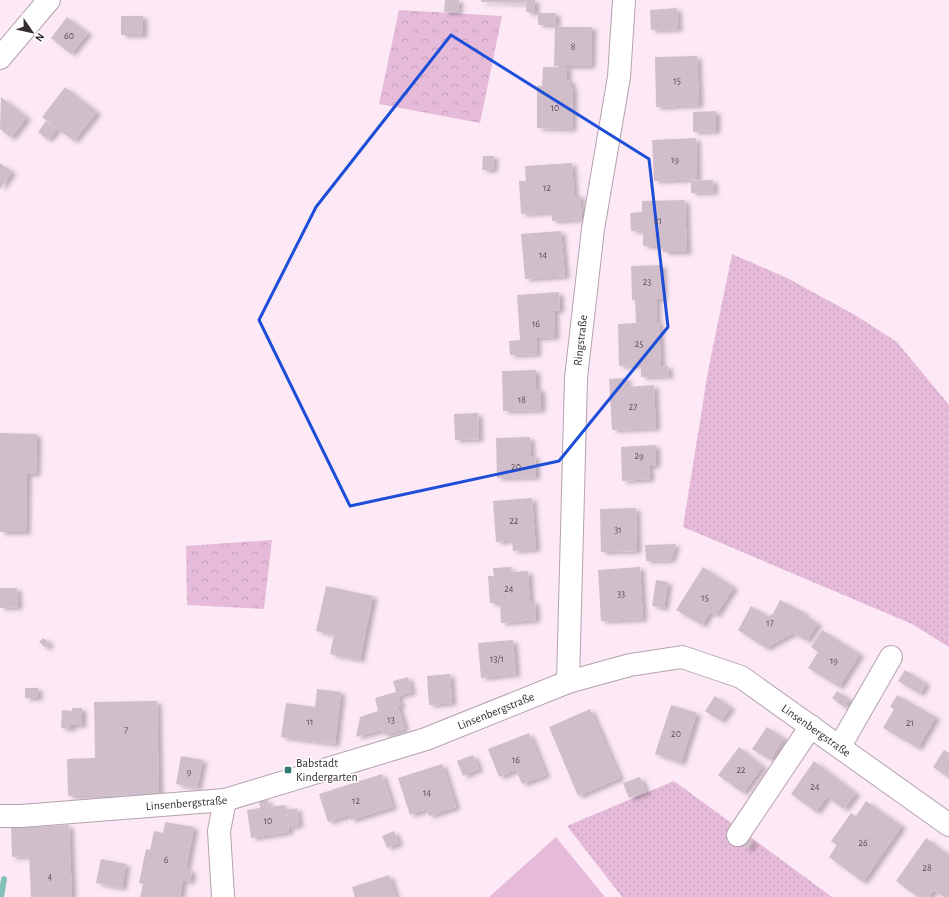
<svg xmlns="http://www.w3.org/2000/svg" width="949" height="897" viewBox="0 0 949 897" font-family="'Alegreya Sans',sans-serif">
  <defs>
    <pattern id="grass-dots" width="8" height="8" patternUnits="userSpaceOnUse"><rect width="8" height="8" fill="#e6bbd9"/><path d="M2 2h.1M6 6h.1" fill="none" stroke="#c6a1bb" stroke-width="1.8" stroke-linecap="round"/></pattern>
    <pattern id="forest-crowns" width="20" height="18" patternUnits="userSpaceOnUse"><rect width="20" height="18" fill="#e6bbd9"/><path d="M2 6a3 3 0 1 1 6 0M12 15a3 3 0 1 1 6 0" fill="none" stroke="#c6a1bb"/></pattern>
    <filter id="shadow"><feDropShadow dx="4.5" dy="2.5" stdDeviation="2" flood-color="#0004"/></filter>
  </defs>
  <rect width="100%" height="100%" fill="#fde9f6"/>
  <g fill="url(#grass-dots)">
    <path d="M 732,254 L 787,278 L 855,315 L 897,342 L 949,405 L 949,647 L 912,624 L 683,527 L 708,371 Z"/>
    <path d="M 674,781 L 832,897 L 622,897 L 567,826 Z"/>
  </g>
  <g fill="url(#forest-crowns)">
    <path d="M 399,10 L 502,16 L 480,123 L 379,104 Z"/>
    <path d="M 272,540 L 264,609 L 187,605 L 186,546 Z"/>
  </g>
  <path fill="#e6bbd9" d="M 556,837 L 605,897 L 489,897 Z"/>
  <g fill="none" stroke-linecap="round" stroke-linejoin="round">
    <path stroke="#83c0b9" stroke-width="6" d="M 1,897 L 4,879"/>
  </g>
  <g fill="#d1becb" filter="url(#shadow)">
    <path d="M 445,0 L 459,0 L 458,12 L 444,12 Z"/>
    <path d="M 481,0 L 526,0 L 525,3 L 481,2 Z"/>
    <path d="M 526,0 L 535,0 L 535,13 L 526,12 Z"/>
    <path d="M 677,8 L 678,29 L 651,30 L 650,10 Z"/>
    <rect x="538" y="13" width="18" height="12"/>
    <rect x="121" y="16" width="22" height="19"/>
    <path d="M 67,17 L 88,33 L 71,54 L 51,38 Z"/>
    <path d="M 555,27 L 592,27 L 591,66 L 554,66 Z"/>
    <path d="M 697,56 L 699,105 L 656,107 L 655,57 Z"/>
    <path d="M 543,67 L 567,67 L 567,81 L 571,80 L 571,87 L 573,87 L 572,129 L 537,128 L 537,86 L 542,86 Z"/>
    <path d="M 65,87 L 97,112 L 74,141 L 42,117 Z"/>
    <path d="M 1,97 L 27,117 L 11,138 L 0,129 Z"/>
    <path d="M 716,111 L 716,131 L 693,132 L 693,112 Z"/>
    <path d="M 46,121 L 57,129 L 48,140 L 38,132 Z"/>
    <path d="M 696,138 L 697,179 L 654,181 L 652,140 Z"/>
    <path d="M 483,156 L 494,156 L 493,170 L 482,170 Z"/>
    <path d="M 0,163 L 12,172 L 0,189 Z"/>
    <path d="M 572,163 L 574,195 L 580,195 L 582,219 L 552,221 L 552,212 L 521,214 L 519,181 L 526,181 L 525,166 Z"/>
    <path d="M 713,180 L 714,192 L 691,193 L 691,181 Z"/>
    <path d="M 685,200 L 687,252 L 663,252 L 663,246 L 643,246 L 643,230 L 631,231 L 630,213 L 642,212 L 642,201 Z"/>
    <path d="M 561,231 L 565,276 L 525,279 L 521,234 Z"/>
    <path d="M 662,265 L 663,299 L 656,299 L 657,322 L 659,322 L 661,366 L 668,366 L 669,376 L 641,377 L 641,365 L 619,366 L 618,324 L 636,323 L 635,300 L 632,300 L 631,266 Z"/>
    <path d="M 559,292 L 560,310 L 554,311 L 555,337 L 536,338 L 537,354 L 510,355 L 509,341 L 520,340 L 517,295 Z"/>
    <path d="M 536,370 L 536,389 L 541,389 L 541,410 L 503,411 L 502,371 Z"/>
    <path d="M 627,378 L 627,387 L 654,385 L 656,428 L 612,430 L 609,379 Z"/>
    <path d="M 478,413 L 479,439 L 455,440 L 454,414 Z"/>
    <path d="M 0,433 L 37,434 L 36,474 L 27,474 L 26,532 L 0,532 Z"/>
    <path d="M 530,437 L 531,456 L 535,456 L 536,477 L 497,478 L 496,438 Z"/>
    <path d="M 656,445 L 656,465 L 649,466 L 650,479 L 622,481 L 621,447 Z"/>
    <path d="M 532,498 L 536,549 L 513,551 L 512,540 L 496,542 L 493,501 Z"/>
    <path d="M 636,508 L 637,551 L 601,552 L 600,509 Z"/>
    <path d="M 676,544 L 671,560 L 646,561 L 645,545 Z"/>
    <path d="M 511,567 L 511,572 L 528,571 L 530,602 L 535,601 L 536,620 L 501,623 L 500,603 L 490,603 L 488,576 L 494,576 L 493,568 Z"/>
    <path d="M 640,567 L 643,619 L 601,621 L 598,570 Z"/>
    <path d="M 703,567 L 734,587 L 716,615 L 710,612 L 702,625 L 676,610 Z"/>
    <path d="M 656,580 L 668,582 L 664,608 L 652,606 Z"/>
    <path d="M 326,586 L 373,596 L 360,660 L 330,654 L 334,635 L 316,631 Z"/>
    <path d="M 0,588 L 17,588 L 18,607 L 0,608 Z"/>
    <path d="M 780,600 L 805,613 L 804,615 L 818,623 L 807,641 L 793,633 L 766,648 L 738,630 L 751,606 L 768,616 L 773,614 Z"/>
    <path d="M 822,630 L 860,654 L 839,687 L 808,668 L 818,652 L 811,647 Z"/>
    <path d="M 43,638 L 50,643 L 46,648 L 39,642 Z"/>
    <path d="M 513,640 L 516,674 L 481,678 L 478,643 Z"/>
    <path d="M 905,670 L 926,683 L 920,694 L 898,681 Z"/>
    <path d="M 450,674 L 452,703 L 429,705 L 427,676 Z"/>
    <path d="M 408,677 L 412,692 L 398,696 L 401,706 L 398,706 L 405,729 L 384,735 L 382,730 L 356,737 L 360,717 L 378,711 L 375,698 L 396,692 L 393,681 Z"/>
    <rect x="25" y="688" width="13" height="10"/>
    <path d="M 317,689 L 341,692 L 335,744 L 281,737 L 286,703 L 315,707 Z"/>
    <path d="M 837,691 L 850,699 L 844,707 L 832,698 Z"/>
    <path d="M 897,695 L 936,717 L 918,748 L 883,728 L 894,709 L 890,707 Z"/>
    <path d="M 715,696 L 731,707 L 721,721 L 705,711 Z"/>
    <path d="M 157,701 L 159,795 L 68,796 L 67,759 L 95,758 L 94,702 Z"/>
    <path d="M 671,705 L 697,713 L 681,763 L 655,754 Z"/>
    <path d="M 72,708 L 82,708 L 82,725 L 71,725 L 71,729 L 61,728 L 62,710 L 72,711 Z"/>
    <path d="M 590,709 L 620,778 L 578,796 L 549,727 Z"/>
    <path d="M 767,727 L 784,738 L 770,760 L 752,749 Z"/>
    <path d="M 529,733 L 546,775 L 522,784 L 516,770 L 499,777 L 488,749 Z"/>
    <path d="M 739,747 L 763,766 L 743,793 L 718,775 Z"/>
    <path d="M 944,750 L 949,753 L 949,778 L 933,767 Z"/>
    <path d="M 473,755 L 479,769 L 463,776 L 457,761 Z"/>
    <path d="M 181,756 L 203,760 L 197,788 L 176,784 Z"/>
    <path d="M 814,761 L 856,793 L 844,809 L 827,797 L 816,812 L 791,794 Z"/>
    <path d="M 442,764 L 456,807 L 429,816 L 427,809 L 410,815 L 398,778 Z"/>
    <path d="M 382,774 L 393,807 L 351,820 L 349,815 L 328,822 L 319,794 Z"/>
    <path d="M 640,777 L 646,792 L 629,798 L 623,783 Z"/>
    <path d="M 268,800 L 269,807 L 285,805 L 289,832 L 251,838 L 247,810 L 260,808 L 259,801 Z"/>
    <path d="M 866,801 L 902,826 L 863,882 L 829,857 L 837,845 L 831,841 L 851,813 L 856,816 Z"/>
    <path d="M 297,808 L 299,825 L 289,827 L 287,810 Z"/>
    <path d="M 165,822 L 194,827 L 186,869 L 192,871 L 190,882 L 183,880 L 180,897 L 140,897 L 143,884 L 139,883 L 146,849 L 150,850 L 154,831 L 163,833 Z"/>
    <path d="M 69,825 L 72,897 L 31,897 L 29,856 L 12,857 L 11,828 Z"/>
    <path d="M 394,831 L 399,843 L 387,848 L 382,836 Z"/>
    <path d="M 926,838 L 949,855 L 949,897 L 944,897 L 934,890 L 929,897 L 918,897 L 896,881 Z"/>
    <path d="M 748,839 L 753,842 L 748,849 L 744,846 Z"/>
    <path d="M 101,859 L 126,864 L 122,888 L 96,883 Z"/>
    <path d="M 389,875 L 396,897 L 355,897 L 352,887 Z"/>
  </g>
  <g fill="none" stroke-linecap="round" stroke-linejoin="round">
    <defs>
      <g id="minor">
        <path d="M 0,58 L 49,0"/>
        <path id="s1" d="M 568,682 L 576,378 L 593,229 L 619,77 L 624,0"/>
        <path d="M 840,746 L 891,657"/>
        <path id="s2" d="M 0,816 L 21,816 L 225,800 L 426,739 L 568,682 L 630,665 L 682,657 L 741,677 L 949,825"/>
        <path d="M 738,835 L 811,726"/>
        <path d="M 223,897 L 219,831 L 225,800"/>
      </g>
    </defs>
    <use href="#minor" stroke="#b4a2af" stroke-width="24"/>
    <use href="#minor" stroke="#fff" stroke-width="22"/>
  </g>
  <path fill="none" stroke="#1d4ed8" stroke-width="3" stroke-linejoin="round" d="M 451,35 L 649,159 L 668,327 L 559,461 L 350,506 L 259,320 L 316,207 Z"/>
  <rect fill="#317871" stroke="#fff" stroke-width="1.5" x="284" y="766" width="8" height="8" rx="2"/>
  <g text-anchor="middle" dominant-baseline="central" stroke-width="3" stroke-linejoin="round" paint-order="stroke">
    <g font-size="10" fill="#5b5058">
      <text x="69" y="36">60</text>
      <text x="573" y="47">8</text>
      <text x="677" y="81">15</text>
      <text x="555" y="108">10</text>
      <text x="675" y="160">19</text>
      <text x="547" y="188">12</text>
      <text x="658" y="221">21</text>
      <text x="543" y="255">14</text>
      <text x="647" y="282">23</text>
      <text x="536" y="324">16</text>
      <text x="639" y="344">25</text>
      <text x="522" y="400">18</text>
      <text x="633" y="407">27</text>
      <text x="639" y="456">29</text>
      <text x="516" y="467">20</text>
      <text x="514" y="521">22</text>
      <text x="618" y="530">31</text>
      <text x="509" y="589">24</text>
      <text x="621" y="594">33</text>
      <text x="705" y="598">15</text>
      <text x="770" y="623">17</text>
      <text x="497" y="659">13/1</text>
      <text x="834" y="661">19</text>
      <text x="391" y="720">13</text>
      <text x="310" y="722">11</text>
      <text x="910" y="723">21</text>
      <text x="126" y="730">7</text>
      <text x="676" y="734">20</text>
      <text x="516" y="760">16</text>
      <text x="741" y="770">22</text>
      <text x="189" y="772">9</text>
      <text x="815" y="787">24</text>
      <text x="427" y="793">14</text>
      <text x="356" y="801">12</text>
      <text x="268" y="821">10</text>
      <text x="863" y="843">26</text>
      <text x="166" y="860">6</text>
      <text x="927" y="868">28</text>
      <text x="50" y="877">4</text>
    </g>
    <g font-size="12" fill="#342c31" stroke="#fff">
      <text stroke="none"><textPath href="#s1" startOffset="342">Ringstraße</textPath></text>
      <text stroke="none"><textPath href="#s2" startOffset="511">Linsenbergstraße</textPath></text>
      <text stroke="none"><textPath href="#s2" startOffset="860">Linsenbergstraße</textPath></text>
      <text stroke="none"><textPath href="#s2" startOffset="187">Linsenbergstraße</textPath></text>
    </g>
    <g font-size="12" fill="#342c31" stroke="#fff" text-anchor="start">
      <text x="296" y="763">Babstadt<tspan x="296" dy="14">Kindergarten</tspan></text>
    </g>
  </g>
  <g transform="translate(32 32) rotate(124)" stroke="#ffffff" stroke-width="3" paint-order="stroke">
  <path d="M0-3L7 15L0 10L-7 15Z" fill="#342c31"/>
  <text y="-6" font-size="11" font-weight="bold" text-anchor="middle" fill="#342c31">N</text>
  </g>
</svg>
